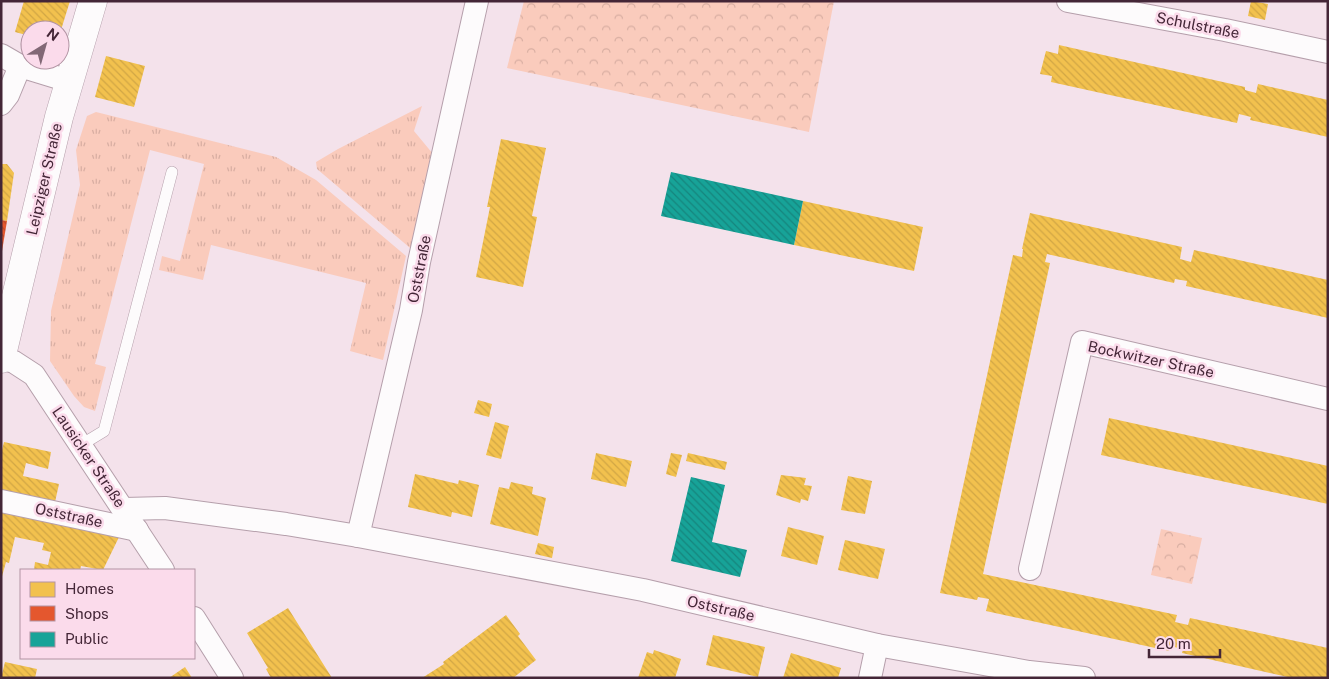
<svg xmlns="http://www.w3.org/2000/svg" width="1329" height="679" viewBox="0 0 1329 679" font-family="'Public Sans',sans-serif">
  <defs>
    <pattern id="grass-tufts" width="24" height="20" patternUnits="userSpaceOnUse" patternTransform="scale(1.25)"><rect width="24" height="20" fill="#facbbc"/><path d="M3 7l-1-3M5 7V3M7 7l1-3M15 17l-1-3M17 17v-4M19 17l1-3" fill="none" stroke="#d8aea2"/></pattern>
    <pattern id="park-crowns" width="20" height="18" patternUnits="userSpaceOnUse" patternTransform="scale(1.25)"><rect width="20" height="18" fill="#facbbc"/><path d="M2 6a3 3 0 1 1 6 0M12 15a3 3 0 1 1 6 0" fill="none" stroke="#d8aea2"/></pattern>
    <pattern id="homes-back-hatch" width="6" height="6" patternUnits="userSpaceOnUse" patternTransform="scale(1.25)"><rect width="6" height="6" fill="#f2c14e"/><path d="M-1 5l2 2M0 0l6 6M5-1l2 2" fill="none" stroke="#d1a645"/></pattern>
    <pattern id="shops-back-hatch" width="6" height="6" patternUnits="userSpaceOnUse" patternTransform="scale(1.25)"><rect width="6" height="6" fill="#e4572e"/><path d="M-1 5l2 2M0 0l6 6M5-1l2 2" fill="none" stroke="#ba4828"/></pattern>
    <pattern id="public-back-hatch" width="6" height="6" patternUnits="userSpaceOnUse" patternTransform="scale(1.25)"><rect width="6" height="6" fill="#17a398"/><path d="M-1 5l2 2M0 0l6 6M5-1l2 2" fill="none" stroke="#16857d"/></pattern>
  </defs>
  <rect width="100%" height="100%" fill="#f4e2eb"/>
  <g fill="url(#grass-tufts)">
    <path d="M 422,106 L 414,131 L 438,160 L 416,253 L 317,169 L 316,162 L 338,149 Z"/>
    <path d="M 96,112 L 276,157 L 316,180 L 406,256 L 383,360 L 350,351 L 366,283 L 211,245 L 203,280 L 159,270 L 162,256 L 180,261 L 204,164 L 150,150 L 95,364 L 106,367 L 95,411 L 84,407 L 74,396 L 50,361 L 51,311 L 80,185 L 76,150 L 87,116 Z"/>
  </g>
  <g fill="url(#park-crowns)">
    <path d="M 524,1 L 834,1 L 809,132 L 507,68 Z"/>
    <path d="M 1161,529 L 1202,538 L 1192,584 L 1151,575 Z"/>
  </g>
  <g fill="url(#homes-back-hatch)">
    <path d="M 24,1 L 70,1 L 61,30 L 30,30 L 30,36 L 15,32 Z"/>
    <path d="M 1251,1 L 1268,4 L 1265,20 L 1248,16 Z"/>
    <path d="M 1059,45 L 1245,87 L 1245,90 L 1256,93 L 1258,84 L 1328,100 L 1328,137 L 1250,120 L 1251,117 L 1239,114 L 1237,123 L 1051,82 L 1052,76 L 1040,74 L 1046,51 L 1058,54 Z"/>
    <path d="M 106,56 L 145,66 L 134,107 L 95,97 Z"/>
    <path d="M 501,139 L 546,148 L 532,216 L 537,217 L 523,287 L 476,277 L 490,207 L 487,207 Z"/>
    <path d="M 1,164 L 7,164 L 14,173 L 7,221 L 1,220 Z"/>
    <path d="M 803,201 L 923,227 L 914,271 L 794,245 Z"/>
    <path d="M 1030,213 L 1182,247 L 1180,259 L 1191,262 L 1194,250 L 1328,280 L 1328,318 L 1186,286 L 1187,281 L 1175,279 L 1174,283 L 1047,254 L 1045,262 L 1050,263 L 983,574 L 1177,615 L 1175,622 L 1188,625 L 1190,618 L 1328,648 L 1328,678 L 1292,678 L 1182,653 L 1183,649 L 1170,646 L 1169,651 L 995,613 L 986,611 L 989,599 L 978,597 L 977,600 L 940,593 L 1013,255 L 1022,257 L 1023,249 L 1022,249 Z"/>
    <path d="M 478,400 L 492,404 L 489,417 L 474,413 Z"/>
    <path d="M 1109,418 L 1328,466 L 1328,504 L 1101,455 Z"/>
    <path d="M 495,422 L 509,426 L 501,459 L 486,455 Z"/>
    <path d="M 4,442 L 51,452 L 48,469 L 26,463 L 23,476 L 59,484 L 55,502 L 1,490 L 1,454 Z"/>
    <path d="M 596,453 L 632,461 L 626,487 L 591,479 Z"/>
    <path d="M 671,453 L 682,455 L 676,477 L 666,474 Z"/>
    <path d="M 688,453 L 727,462 L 725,470 L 686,461 Z"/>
    <path d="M 415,474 L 458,484 L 459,480 L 479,485 L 472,517 L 452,512 L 451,517 L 408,507 Z"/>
    <path d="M 781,475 L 806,478 L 804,485 L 812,486 L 808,501 L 801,499 L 800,503 L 776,495 Z"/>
    <path d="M 848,476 L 872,481 L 865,514 L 841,510 Z"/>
    <path d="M 511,482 L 533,487 L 532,494 L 546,498 L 538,536 L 490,524 L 499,487 L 509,489 Z"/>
    <path d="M 1,509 L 120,535 L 103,570 L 81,566 L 80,570 L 34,570 L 35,562 L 48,565 L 51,552 L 42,550 L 44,543 L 15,537 L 9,563 L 6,562 L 1,580 Z"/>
    <path d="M 788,527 L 824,536 L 817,565 L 781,556 Z"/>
    <path d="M 845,540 L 885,549 L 878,579 L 838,570 Z"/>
    <path d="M 538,543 L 554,547 L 552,558 L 535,554 Z"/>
    <path d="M 288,608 L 332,678 L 271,678 L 266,669 L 268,668 L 247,633 Z"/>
    <path d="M 506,615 L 520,634 L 518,636 L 536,660 L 513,678 L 422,678 L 444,664 L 443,662 Z"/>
    <path d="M 713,635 L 765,647 L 758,677 L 706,665 Z"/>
    <path d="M 654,650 L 681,659 L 675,678 L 638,678 L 647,652 L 653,654 Z"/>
    <path d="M 791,653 L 841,668 L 838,678 L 783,678 Z"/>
    <path d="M 5,662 L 37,669 L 35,678 L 1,678 Z"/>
    <path d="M 185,667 L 192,678 L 169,678 Z"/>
  </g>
  <path fill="url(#shops-back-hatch)" d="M 1,220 L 7,221 L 2,251 L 1,251 Z"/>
  <g fill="url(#public-back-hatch)">
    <path d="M 671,172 L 803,201 L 794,245 L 661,216 Z"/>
    <path d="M 691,477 L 725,485 L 712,542 L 747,550 L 740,577 L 671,561 Z"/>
  </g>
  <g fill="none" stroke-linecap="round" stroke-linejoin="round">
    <defs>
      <path id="lane" d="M 81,445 L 104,431 L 172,172"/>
      <g id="street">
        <path d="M 1068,1 L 1225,30 L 1328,52"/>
        <path d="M 1,55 L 20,66 L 69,81"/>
        <path d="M 1,104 L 8,95 L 20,66"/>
        <path d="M 1,358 L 14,362 L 34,375 L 163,570"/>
        <path d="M 1,501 L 137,530"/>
        <path d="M 124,509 L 165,508 L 286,524 L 358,536 L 643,590 L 877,645 L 1029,672 L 1084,678"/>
        <path d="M 358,536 L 411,310 L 419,262 L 477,1"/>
        <path d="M 1030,569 L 1082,342 L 1328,399"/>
        <path d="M 194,618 L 232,678"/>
        <path d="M 870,678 L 877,645"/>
      </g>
      <path id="secondary" d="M 1,359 L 59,117 L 93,1"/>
    </defs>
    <use href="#lane" stroke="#b59fab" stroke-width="12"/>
    <use href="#street" stroke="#b59fab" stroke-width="24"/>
    <use href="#secondary" stroke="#b59fab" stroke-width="29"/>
    <use href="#lane" stroke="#fdfbfc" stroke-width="11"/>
    <use href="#street" stroke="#fdfbfc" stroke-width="22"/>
    <use href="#secondary" stroke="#fdfbfc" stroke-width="28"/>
  </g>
  <g text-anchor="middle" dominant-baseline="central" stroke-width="5" stroke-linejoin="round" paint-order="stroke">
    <g font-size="15" fill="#442637" stroke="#fbdbeb">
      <text transform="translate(1198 25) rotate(11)">Schulstraße</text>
      <text transform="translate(44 179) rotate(-77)">Leipziger Straße</text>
      <text transform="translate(419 269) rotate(-79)">Oststraße</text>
      <text transform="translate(1151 359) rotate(12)">Bockwitzer Straße</text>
      <text transform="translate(89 457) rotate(56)">Lausicker Straße</text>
      <text transform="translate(69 515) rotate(12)">Oststraße</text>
      <text transform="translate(721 608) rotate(13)">Oststraße</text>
    </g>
  </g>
  <rect width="1329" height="679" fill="none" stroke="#442637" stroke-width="5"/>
  <rect x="20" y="569" width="175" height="90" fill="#fbdbeb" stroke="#b293a3"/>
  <rect x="30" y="582" width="25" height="15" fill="#f2c14e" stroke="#b293a3"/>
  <text x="65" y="594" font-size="15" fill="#442637">Homes</text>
  <rect x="30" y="606" width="25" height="15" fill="#e4572e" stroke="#b293a3"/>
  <text x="65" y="619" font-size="15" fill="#442637">Shops</text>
  <rect x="30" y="632" width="25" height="15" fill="#17a398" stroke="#b293a3"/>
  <text x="65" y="644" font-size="15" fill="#442637">Public</text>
  <g transform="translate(45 45) rotate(37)"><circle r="24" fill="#fbdbeb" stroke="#b293a3"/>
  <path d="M0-4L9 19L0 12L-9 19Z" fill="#826876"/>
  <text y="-8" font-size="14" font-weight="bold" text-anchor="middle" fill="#442637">N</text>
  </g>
  <path d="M1149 649v8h71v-8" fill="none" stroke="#442637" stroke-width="2.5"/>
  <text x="1156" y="649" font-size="15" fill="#442637" stroke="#fbdbeb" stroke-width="4" paint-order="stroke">20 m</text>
</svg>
